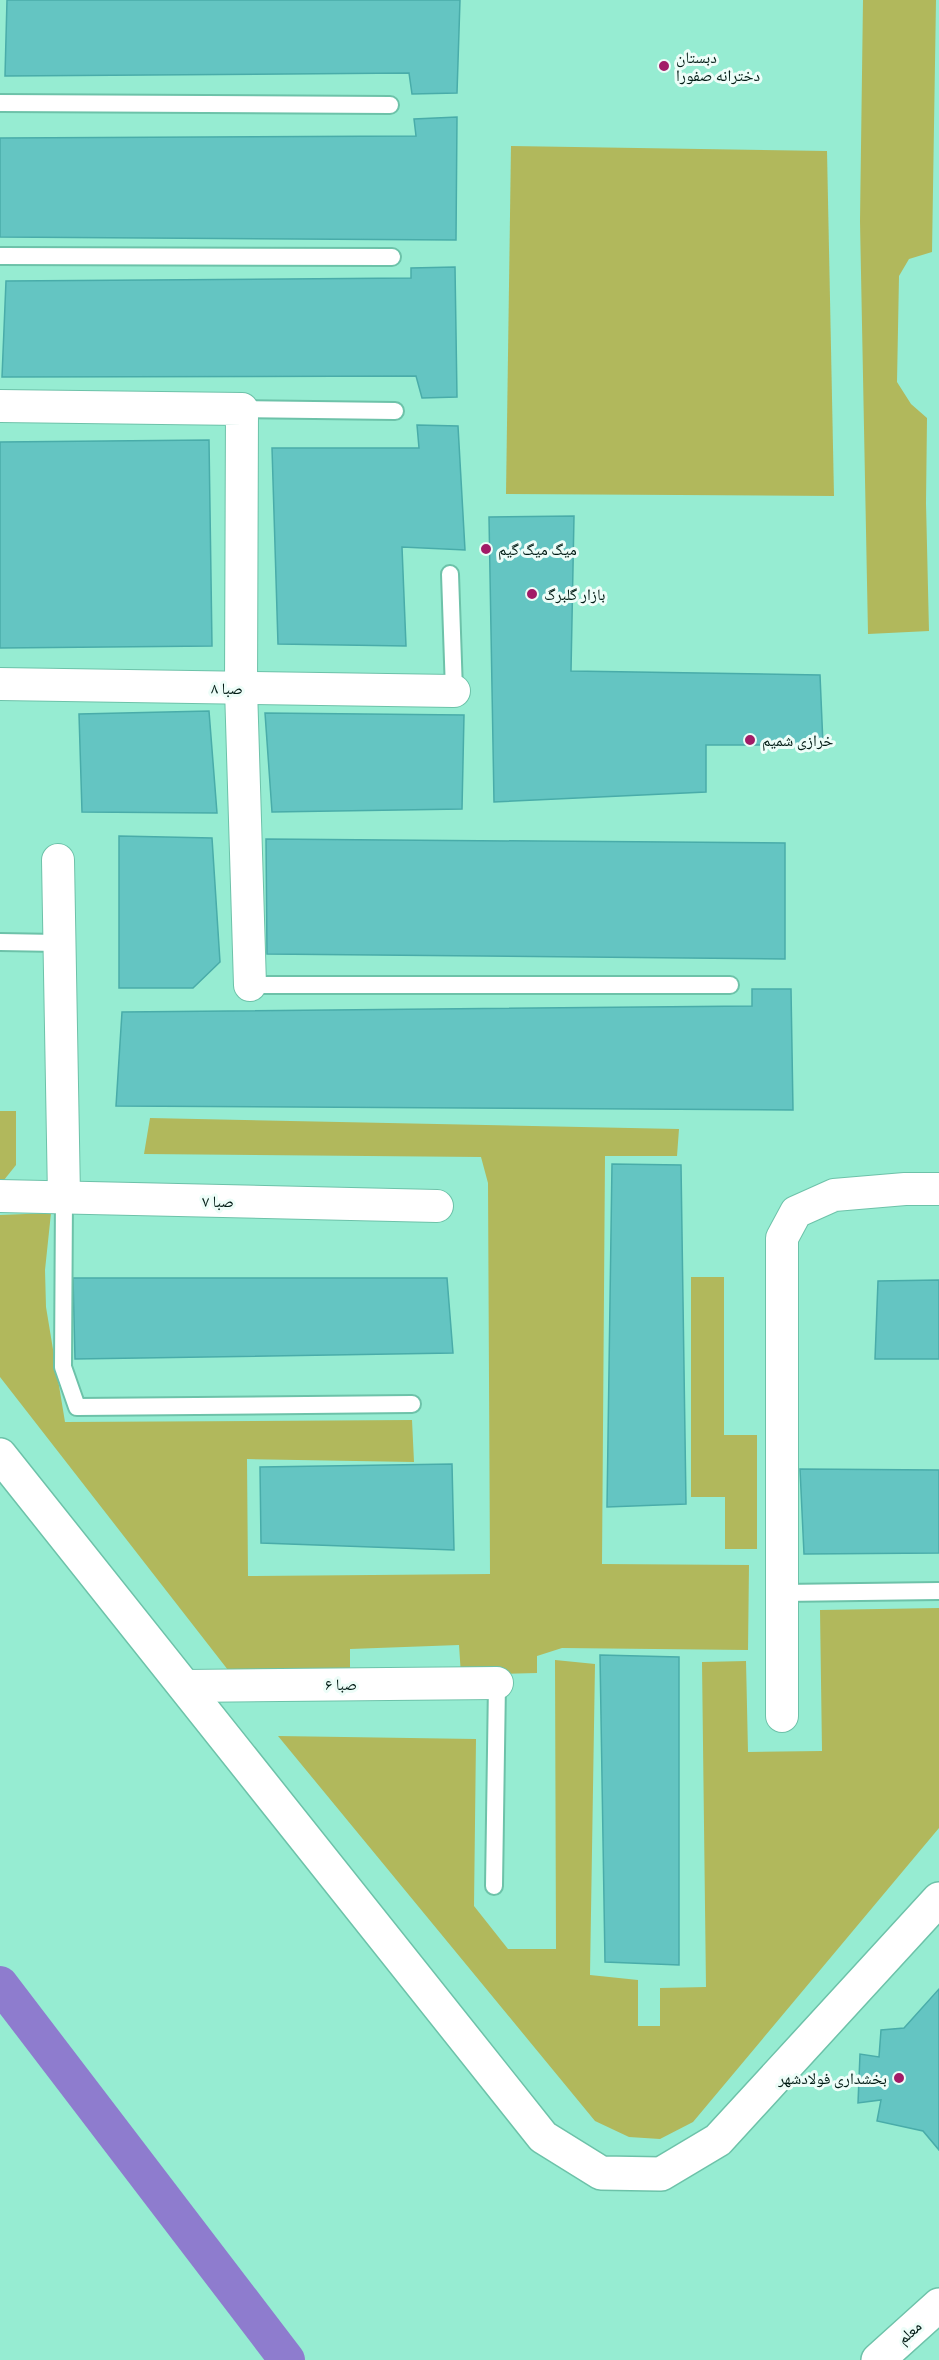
<svg xmlns="http://www.w3.org/2000/svg" width="939" height="2360" viewBox="0 0 939 2360" font-family="'Titillium Web','Noto Naskh Arabic',sans-serif">
  <rect width="100%" height="100%" fill="#96ecd2"/>
  <g fill="#b1b85c">
    <path d="M 863,0 L 936,0 L 932,252 L 909,259 L 899,276 L 897,382 L 911,404 L 927,418 L 926,503 L 929,631 L 868,634 L 860,221 Z"/>
    <path d="M 511,146 L 827,151 L 834,496 L 506,494 Z"/>
    <path d="M 0,1111 L 16,1111 L 16,1165 L 0,1185 Z"/>
    <path d="M 150,1118 L 679,1129 L 677,1156 L 605,1156 L 602,1564 L 749,1565 L 748,1650 L 562,1648 L 537,1656 L 537,1673 L 461,1675 L 459,1645 L 350,1649 L 350,1675 L 235,1679 L 0,1377 L 0,1215 L 51,1213 L 45,1270 L 46,1307 L 65,1422 L 412,1420 L 414,1462 L 247,1459 L 248,1576 L 490,1574 L 488,1183 L 481,1157 L 144,1154 Z"/>
    <path d="M 691,1277 L 724,1277 L 724,1435 L 757,1435 L 757,1549 L 725,1549 L 725,1497 L 691,1497 Z"/>
    <path d="M 939,1608 L 939,1828 L 693,2122 L 660,2139 L 629,2137 L 595,2121 L 278,1736 L 476,1739 L 474,1906 L 508,1949 L 556,1949 L 555,1660 L 595,1664 L 590,1975 L 638,1980 L 638,2026 L 660,2026 L 660,1988 L 706,1987 L 702,1662 L 746,1661 L 748,1752 L 822,1751 L 820,1610 Z"/>
  </g>
  <g fill="none" stroke-linecap="round" stroke-linejoin="round">
    <path stroke="#8e7cce" stroke-width="36" d="M 0,1984 L 287,2360"/>
  </g>
  <g fill="#64c5c2" stroke="#49aca9" stroke-width="1.5">
    <path d="M 7,0 L 460,0 L 457,93 L 412,94 L 409,73 L 5,76 Z"/>
    <path d="M 457,117 L 456,240 L 0,237 L 0,138 L 416,136 L 414,119 Z"/>
    <path d="M 455,267 L 457,397 L 422,398 L 416,376 L 2,377 L 6,281 L 411,278 L 411,268 Z"/>
    <path d="M 417,425 L 458,426 L 465,550 L 402,547 L 406,646 L 278,644 L 272,448 L 419,448 Z"/>
    <path d="M 209,440 L 212,646 L 0,648 L 0,442 Z"/>
    <path d="M 574,516 L 571,671 L 820,675 L 823,745 L 706,745 L 706,792 L 494,802 L 489,517 Z"/>
    <path d="M 209,711 L 217,813 L 82,812 L 79,714 Z"/>
    <path d="M 265,713 L 464,715 L 462,809 L 272,812 Z"/>
    <path d="M 119,836 L 212,838 L 220,962 L 193,988 L 119,988 Z"/>
    <path d="M 266,839 L 785,843 L 785,959 L 267,954 Z"/>
    <path d="M 752,989 L 791,989 L 793,1110 L 116,1106 L 122,1012 L 752,1006 Z"/>
    <path d="M 612,1164 L 681,1165 L 686,1504 L 607,1507 Z"/>
    <path d="M 73,1278 L 447,1278 L 453,1353 L 75,1359 Z"/>
    <path d="M 939,1280 L 939,1359 L 875,1359 L 878,1281 Z"/>
    <path d="M 452,1464 L 454,1550 L 261,1543 L 260,1467 Z"/>
    <path d="M 800,1469 L 939,1470 L 939,1553 L 804,1554 Z"/>
    <path d="M 600,1655 L 679,1657 L 679,1965 L 605,1962 Z"/>
    <path d="M 939,1989 L 939,2150 L 923,2131 L 877,2121 L 881,2100 L 858,2103 L 860,2054 L 879,2057 L 881,2030 L 904,2028 Z"/>
  </g>
  <g fill="none" stroke-linecap="round" stroke-linejoin="round">
    <defs>
      <g id="lane">
        <path d="M 0,103 L 390,105"/>
        <path d="M 0,256 L 392,257"/>
        <path d="M 242,409 L 395,411"/>
        <path d="M 450,574 L 454,691"/>
        <path d="M 0,942 L 58,943"/>
        <path d="M 250,985 L 730,985"/>
        <path d="M 64,1197 L 63,1367 L 77,1407 L 412,1404"/>
        <path d="M 782,1593 L 939,1591"/>
        <path d="M 494,1886 L 497,1683"/>
      </g>
      <g id="street">
        <path d="M 0,406 L 242,409 L 241,688 L 250,985"/>
        <path d="M 0,684 L 454,691"/>
        <path d="M 58,860 L 64,1197"/>
        <path d="M 0,1196 L 437,1206"/>
        <path d="M 185,1686 L 497,1683"/>
        <path d="M 782,1716 L 782,1238 L 796,1212 L 834,1195 L 905,1189 L 939,1189"/>
      </g>
      <g id="secondary">
        <path d="M 0,1455 L 543,2137 L 601,2173 L 661,2174 L 718,2140 L 939,1899"/>
        <path d="M 878,2360 L 939,2305"/>
      </g>
    </defs>
    <use href="#lane" stroke="#6dc2a9" stroke-width="20"/>
    <use href="#street" stroke="#6dc2a9" stroke-width="34"/>
    <use href="#secondary" stroke="#6dc2a9" stroke-width="36"/>
    <use href="#lane" stroke="#fff" stroke-width="16"/>
    <use href="#street" stroke="#fff" stroke-width="32"/>
    <use href="#secondary" stroke="#fff" stroke-width="33"/>
  </g>
  <g fill="#a21b67" stroke="#edfdf8" stroke-width="2">
    <circle cx="664" cy="66" r="6"/>
    <circle cx="486" cy="549" r="6"/>
    <circle cx="532" cy="594" r="6"/>
    <circle cx="750" cy="740" r="6"/>
    <circle cx="899" cy="2078" r="6"/>
  </g>
  <g text-anchor="middle" dominant-baseline="central" stroke-width="6" stroke-linejoin="round" paint-order="stroke">
    <g font-size="16" fill="#011b14" stroke="#edfdf8" text-anchor="start">
      <text x="676" y="57">دبستان<tspan x="676" dy="18">دخترانه صفورا</tspan></text>
      <text x="498" y="549">میگ میگ گیم</text>
      <text x="544" y="594">بازار گلبرگ</text>
      <text x="762" y="740">خرازی شمیم</text>
      <text x="887" y="2078" text-anchor="end">بخشداری فولادشهر</text>
    </g>
    <g font-size="16" fill="#011b14" stroke="#edfdf8">
      <text transform="translate(227 688) rotate(1)">صبا ۸</text>
      <text transform="translate(218 1201) rotate(1)">صبا ۷</text>
      <text x="341" y="1684">صبا ۶</text>
      <text transform="translate(909 2332) rotate(-42)">معلم</text>
    </g>
  </g>
</svg>
